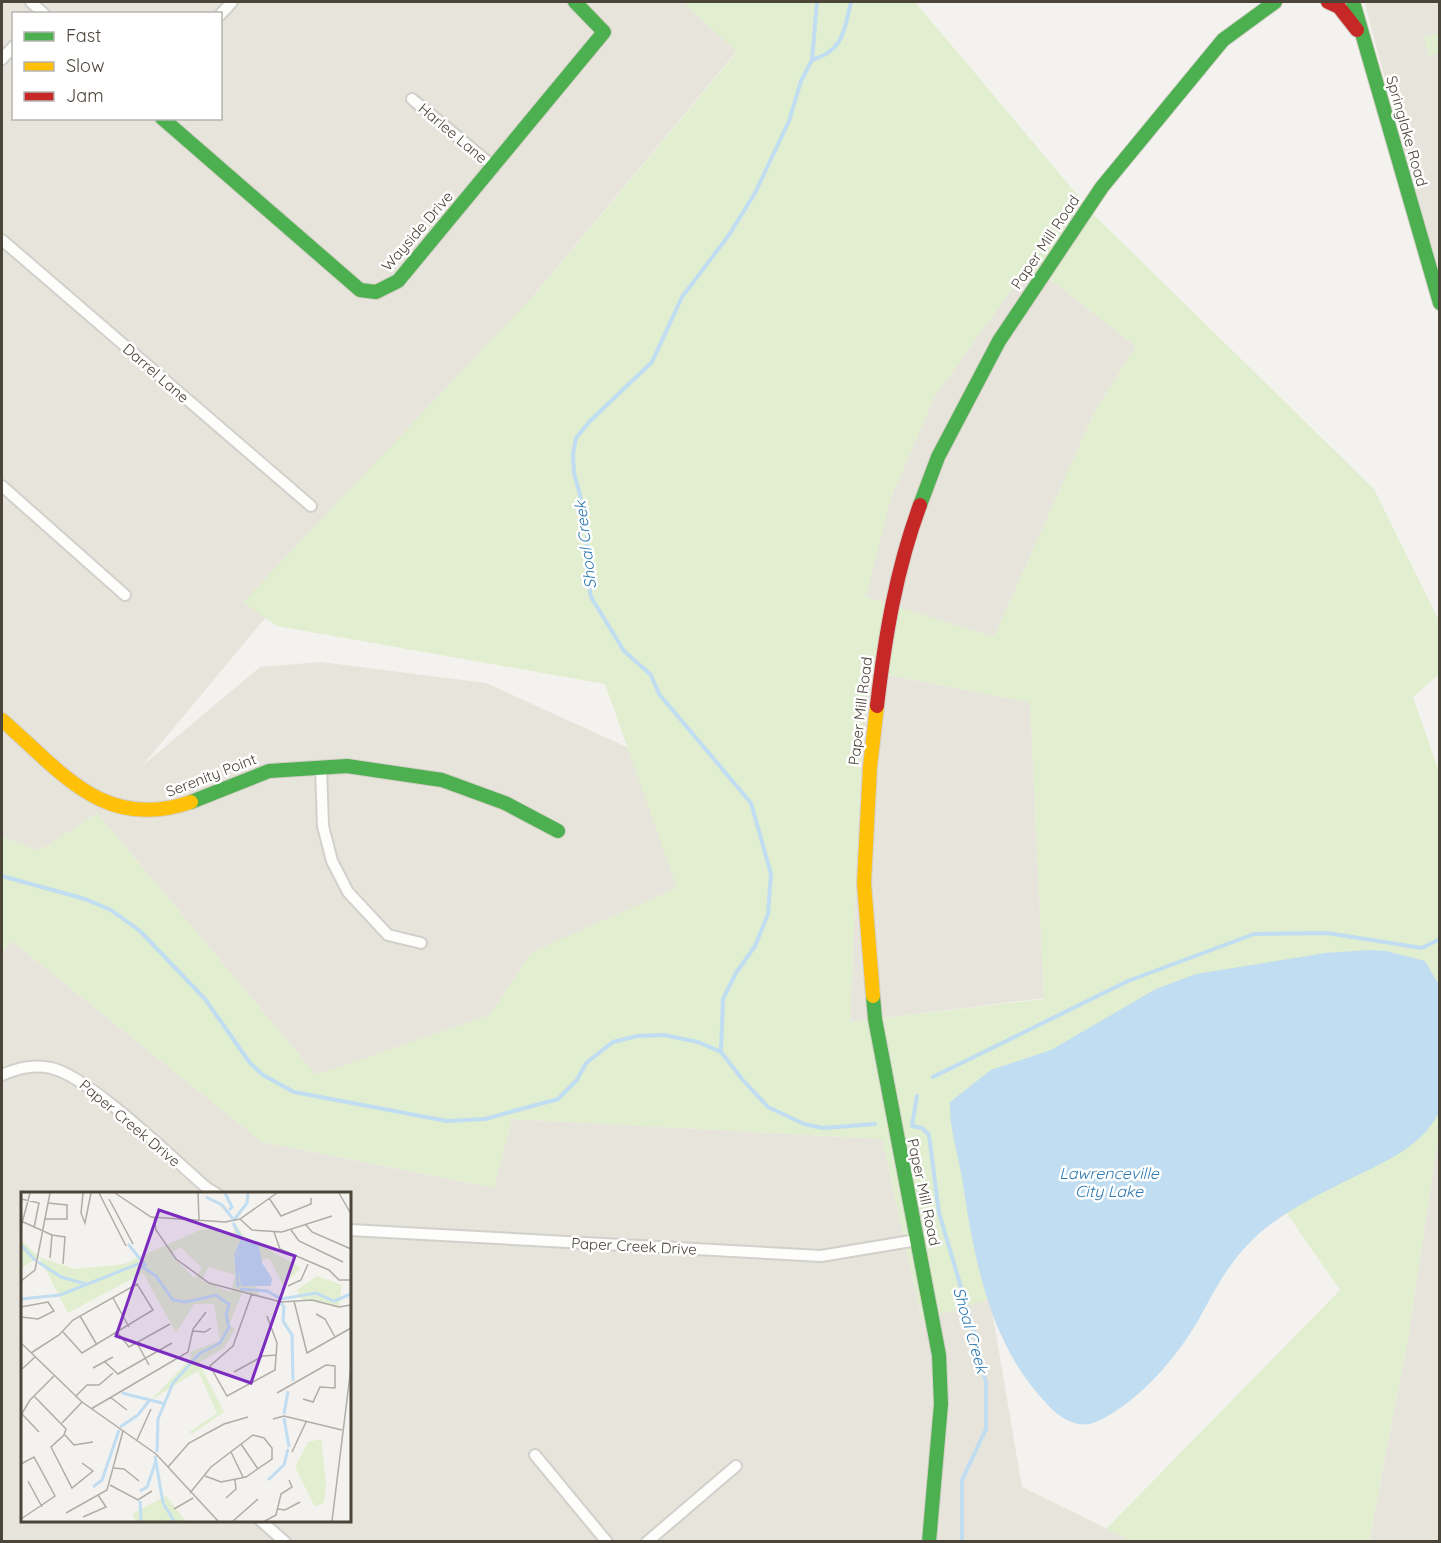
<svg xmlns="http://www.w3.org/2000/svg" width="1441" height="1543" viewBox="0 0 1441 1543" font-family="Quicksand,sans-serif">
  <rect width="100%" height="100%" fill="#f4f2ee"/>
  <g fill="#e7e4dc" fill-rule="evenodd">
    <path d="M 2,2 L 683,2 L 737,51 L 142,766 L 260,667 L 321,662 L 486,683 L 655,760 L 677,888 L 532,952 L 490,1015 L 316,1075 L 97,813 L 39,851 L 2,837 ZM 14,14 L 220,14 L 220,118 L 14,118 Z"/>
    <path d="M 1374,2 L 1439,2 L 1439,282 L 1365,4 Z"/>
    <path d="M 1027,268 L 1048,278 L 1136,346 L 1095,411 L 994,637 L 865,597 L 891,498 L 935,396 Z"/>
    <path d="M 865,671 L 1030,702 L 1044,998 L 850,1022 Z"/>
    <path d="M 12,941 L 262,1142 L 494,1188 L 512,1119 L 882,1139 L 922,1320 L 990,1299 L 1022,1487 L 1132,1541 L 2,1541 L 2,952 ZM 22,1194 L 350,1194 L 350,1520 L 22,1520 Z"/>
    <path d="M 1439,1132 L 1439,1541 L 1369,1542 L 1408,1339 Z"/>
  </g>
  <g fill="#e1eecf" fill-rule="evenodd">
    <path d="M 683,2 L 915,2 L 1096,217 L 1374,489 L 1439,621 L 1439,674 L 1413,697 L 1439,772 L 1439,1132 L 1408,1339 L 1369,1541 L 1132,1541 L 1106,1529 L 1340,1290 L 1214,1108 L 990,1299 L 922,1320 L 882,1139 L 512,1119 L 494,1188 L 262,1142 L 12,941 L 2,952 L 2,837 L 39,851 L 97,813 L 316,1075 L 490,1015 L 532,952 L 677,888 L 605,684 L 277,626 L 243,602 L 536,293 L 737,52 ZM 1027,268 L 1048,278 L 1136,346 L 1095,411 L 994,637 L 866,597 L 891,498 L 935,396 ZM 865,671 L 1030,702 L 1044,999 L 850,1022 Z"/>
    <path d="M 1439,33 L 1439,53 L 1429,56 L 1424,37 Z"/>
  </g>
  <path fill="#c0ddf1" d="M 1369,950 L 1386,951 L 1425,961 L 1439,985 L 1440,1110 C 1421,1152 1373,1166 1336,1186 C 1310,1199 1284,1213 1262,1231 C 1231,1258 1218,1284 1199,1319 C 1177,1357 1139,1402 1098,1421 C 1078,1431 1060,1418 1047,1404 C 989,1344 974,1258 962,1178 C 958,1154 949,1127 950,1102 L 991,1070 L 1051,1050 L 1156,989 L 1196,974 L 1325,953 Z"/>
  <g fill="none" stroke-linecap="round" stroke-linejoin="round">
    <g stroke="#c0ddf1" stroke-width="4">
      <path d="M 817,2 L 812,60 L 801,81 L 789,121 L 755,193 L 729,235 L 682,297 L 652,362 L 590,421 L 576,438 L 573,454 L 574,473 L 580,495 L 587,535 L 586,569 L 591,597 L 624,651 L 651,675 L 659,694 L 751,803 L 771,874 L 768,914 L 755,946 L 736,973 L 723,999 L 721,1052 L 742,1079 L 768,1107 L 804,1124 L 823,1128 L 875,1124"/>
      <path d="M 812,60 C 844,50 844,31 851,2"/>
      <path d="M 2,876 L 85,899 L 111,910 L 140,931 L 205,999 L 250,1063 L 263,1075 L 294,1092 L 447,1121 L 485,1119 L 558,1099 L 577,1080 L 586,1063 L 613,1042 L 637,1036 L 664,1035 L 698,1042 L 721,1052"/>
      <path d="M 933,1077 L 1128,981 L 1254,934 L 1327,933 L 1422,948 L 1440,939"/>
      <path d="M 917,1096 L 912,1126 L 922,1128 L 929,1135 L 939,1213 L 977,1341 L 986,1383 L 986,1429 L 962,1480 L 962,1542"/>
    </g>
    <defs>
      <g id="street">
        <path d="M 31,2 L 44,14"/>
        <path d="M 220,15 L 232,2"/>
        <path d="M 2,59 L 14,46"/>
        <path d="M 412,99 L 494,167"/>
        <path d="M 2,240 L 311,506"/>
        <path d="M 2,486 L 125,595"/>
        <path d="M 321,767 L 323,826 L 332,861 L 348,892 L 388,935 L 421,943"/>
        <path d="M 2,1075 C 17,1068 34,1064 51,1068 C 89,1076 173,1159 207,1188 L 217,1194"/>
        <path d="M 350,1230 L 821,1256 L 917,1240"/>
        <path d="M 535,1455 L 607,1542"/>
        <path d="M 260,1520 L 285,1542"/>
        <path d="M 647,1542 L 736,1466"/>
      </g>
      <g id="fast">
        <path d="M 1353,2 L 1440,303"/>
        <path d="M 162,118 L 360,290 L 376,292 L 398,281 L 604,32 L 575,2"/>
        <path d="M 920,505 L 938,457 L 999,341 L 1102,187 L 1223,40 L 1275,2"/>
        <path d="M 191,802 L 269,771 L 347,766 L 442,780 L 505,803 L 558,831"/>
        <path d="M 873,996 L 875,1019 L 939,1355 L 941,1404 L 929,1542"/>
      </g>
      <g id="slow">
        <path d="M 2,720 C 62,772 104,832 191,802"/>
        <path d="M 873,996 L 864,883 L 870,767 L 877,706"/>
      </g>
      <g id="jam">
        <path d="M 1328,2 L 1339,7 L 1357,30"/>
        <path d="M 877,706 C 885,637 896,570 920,505"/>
      </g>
    </defs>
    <use href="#street" stroke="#d2d0cb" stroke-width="14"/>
    <use href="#fast" stroke="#d3cfc5" stroke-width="16"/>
    <use href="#slow" stroke="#d3cfc5" stroke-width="16"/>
    <use href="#jam" stroke="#d3cfc5" stroke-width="16"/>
    <use href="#street" stroke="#fdfdfc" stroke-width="10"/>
    <use href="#fast" stroke="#4caf50" stroke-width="14"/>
    <use href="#slow" stroke="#ffc107" stroke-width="14"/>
    <use href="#jam" stroke="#c62828" stroke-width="14"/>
  </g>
  <g text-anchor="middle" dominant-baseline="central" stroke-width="5" stroke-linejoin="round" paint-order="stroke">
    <g font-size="15" fill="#4b4439" stroke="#fff">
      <text transform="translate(1407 131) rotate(74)">Springlake Road</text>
      <text transform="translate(453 133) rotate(40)">Harlee Lane</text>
      <text transform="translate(417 231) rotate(-49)">Wayside Drive</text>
      <text transform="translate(1045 242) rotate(-56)">Paper Mill Road</text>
      <text transform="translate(156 373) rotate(41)">Darrel Lane</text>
      <text transform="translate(860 711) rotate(-83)">Paper Mill Road</text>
      <text transform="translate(211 775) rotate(-21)">Serenity Point</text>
      <text transform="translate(130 1123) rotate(40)">Paper Creek Drive</text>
      <text transform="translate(924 1192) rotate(78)">Paper Mill Road</text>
      <text transform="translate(634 1246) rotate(3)">Paper Creek Drive</text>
    </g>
    <g font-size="16" font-style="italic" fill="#2e7ab2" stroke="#fff">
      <text transform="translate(585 545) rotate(-97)">Shoal Creek</text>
      <text x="1109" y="1173">Lawrenceville<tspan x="1109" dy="18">City Lake</tspan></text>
      <text transform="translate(971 1330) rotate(74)">Shoal Creek</text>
    </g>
  </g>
  <g transform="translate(21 1192)">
    <rect width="330" height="330" fill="#f4f2ee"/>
    <path d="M 213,29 L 223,44 L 280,76 L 262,93 L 248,66 L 229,71 L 238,103 L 221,101 L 208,133 L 214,137 L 203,156 L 178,171 L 203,220 L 171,242 L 168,240 L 196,221 L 177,179 L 130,208 L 170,166 L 169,160 L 199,149 L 193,112 L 173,112 L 155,141 L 122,81 L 47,121 L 18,65 L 0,76 L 0,48 L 18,65 L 54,77 L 103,72 L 179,38 L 197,36 L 199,41 L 213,41 ZM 159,55 L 181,76 L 173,86 L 150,62 ZM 188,75 L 214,83 L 210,100 L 180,88 ZM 296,84 L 321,93 L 318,115 L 280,107 L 276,98 ZM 300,247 L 305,292 L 303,311 L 294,315 L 274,275 L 287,250 ZM 145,304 L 165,329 L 115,329 L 111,322 Z" fill="#e1eecf" fill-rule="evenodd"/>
    <path d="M 225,48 L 238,54 L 241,71 L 251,86 L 250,94 L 220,94 L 216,69 L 219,53 Z" fill="#c0ddf1"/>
    <path fill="none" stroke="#c0ddf1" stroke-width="3" d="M 204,1 L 211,15 L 208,18M 185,5 L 201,13 L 212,27M 213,28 L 226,11 L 227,1M 212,31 L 221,48 L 215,62 L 217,95M 107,52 L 125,74M 0,53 L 15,69M 17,70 L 40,85 L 65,92M 219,97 L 246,99 L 260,107 L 295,101 L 313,109 L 330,102M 0,107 L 39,103 L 117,72 L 135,84 L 152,108 L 165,110 L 195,103 L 209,113M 260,111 L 263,115 L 262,129 L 271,143 L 272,189M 101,201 L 145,212M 263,222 L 267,199M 263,226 L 268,255M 99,235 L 117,223 L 128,209M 136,260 L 137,227 L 152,191 L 178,162 L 199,151 L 208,135 L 205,122 L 208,113M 134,264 L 142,311 L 153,329M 247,288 L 263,273 L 267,257M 72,295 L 81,288 L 98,238M 119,299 L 126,295 L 135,269M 119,309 L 120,329"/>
    <path fill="none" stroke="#b0aca6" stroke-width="1.5" d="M 62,1 L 60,21 L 64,31 L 70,1M 78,1 L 105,54M 94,1 L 130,25 L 204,30 L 219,27 L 256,1M 177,1 L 178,28M 318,1 L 330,22M 248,6 L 260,24 L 290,12 L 290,6M 0,7 L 18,11 L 13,36M 88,7 L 112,52M 133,25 L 135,38 L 155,67 L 188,91 L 260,110 L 291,108 L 318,115 L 330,113M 24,27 L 46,27 L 46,13 L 27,11M 219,27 L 231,38 L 261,40 L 311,24M 0,29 L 31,43M 285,33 L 291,40 L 330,57M 0,35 L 9,1M 270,38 L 278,49 L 322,70M 253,40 L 259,57 L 308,78 L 318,88 L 330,88M 29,66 L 31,43 L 44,45 L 42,72M 0,89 L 14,78 L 29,1M 267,94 L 280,88 L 287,72M 231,101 L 212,154 L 189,174 L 206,204 L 254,178 L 256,151 L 246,124M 92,106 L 108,135M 273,109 L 286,161 L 330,136M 0,115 L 27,110 L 33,119 L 17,127 L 0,125M 295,122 L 304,127 L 314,145M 59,124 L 76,153M 172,139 L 184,140 L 190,136M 97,141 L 108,155 L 149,132M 0,151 L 61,210 L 135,262 L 197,329M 116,151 L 128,173M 10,161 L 38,143 L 52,128 L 116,92 L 132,118 L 61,161 L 42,140M 83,169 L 97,182 L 151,151M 72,176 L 92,165M 0,178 L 14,165M 213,180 L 242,164 L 255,163M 256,201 L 305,173 L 314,174 L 314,196 L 299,195 L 292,210 L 282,207M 13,204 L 45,237 L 43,243 L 30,255 L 51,296 L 72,279 L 61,271M 54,205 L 66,193 L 78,193 L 92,181M 89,205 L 106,218M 70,217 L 167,160 L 172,137 L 185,120M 1,222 L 18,240M 0,223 L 9,208 L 33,184M 252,227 L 263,224 L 321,238M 41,231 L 61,210M 44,243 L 53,253 L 72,250M 116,248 L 130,217M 220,252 L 237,277M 210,260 L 222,285M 271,260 L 285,230M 0,272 L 13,265 L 34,304 L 0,327M 147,275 L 168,251 L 203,232 L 227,225M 93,276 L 103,277 L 118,289M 7,289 L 21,315M 89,293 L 117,308 L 131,299M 169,301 L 190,275 L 232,243 L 243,246 L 251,256 L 251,267 L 225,285 L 200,290 L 184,284M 205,306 L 215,297 L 214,288M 153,317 L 172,306M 257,317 L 264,318 L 279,310M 45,321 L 86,298 L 102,239M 62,325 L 85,315 L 77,303M 212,329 L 237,307M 244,329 L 255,323 L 260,302 L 271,295 L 268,288M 311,329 L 330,175"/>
    <path fill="#7b2cbf" fill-opacity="0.15" stroke="#7b2cbf" stroke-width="3" d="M 138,18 L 274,64 L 230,191 L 95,144 Z"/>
    <rect width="330" height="330" fill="none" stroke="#4b4439" stroke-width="3"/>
  </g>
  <rect width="1441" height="1543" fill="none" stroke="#4b4439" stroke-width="6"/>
  <rect x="12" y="12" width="210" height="108" fill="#ffffff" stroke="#b7b4b0" stroke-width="1.5"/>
  <rect x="24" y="32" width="30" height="9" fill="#4caf50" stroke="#b7b4b0" stroke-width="1.5"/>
  <text x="66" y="42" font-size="18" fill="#4b4439">Fast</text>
  <rect x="24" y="62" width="30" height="9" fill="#ffc107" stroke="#b7b4b0" stroke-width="1.5"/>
  <text x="66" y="72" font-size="18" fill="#4b4439">Slow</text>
  <rect x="24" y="92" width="30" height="9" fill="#c62828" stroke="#b7b4b0" stroke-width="1.5"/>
  <text x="66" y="102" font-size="18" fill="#4b4439">Jam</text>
</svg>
